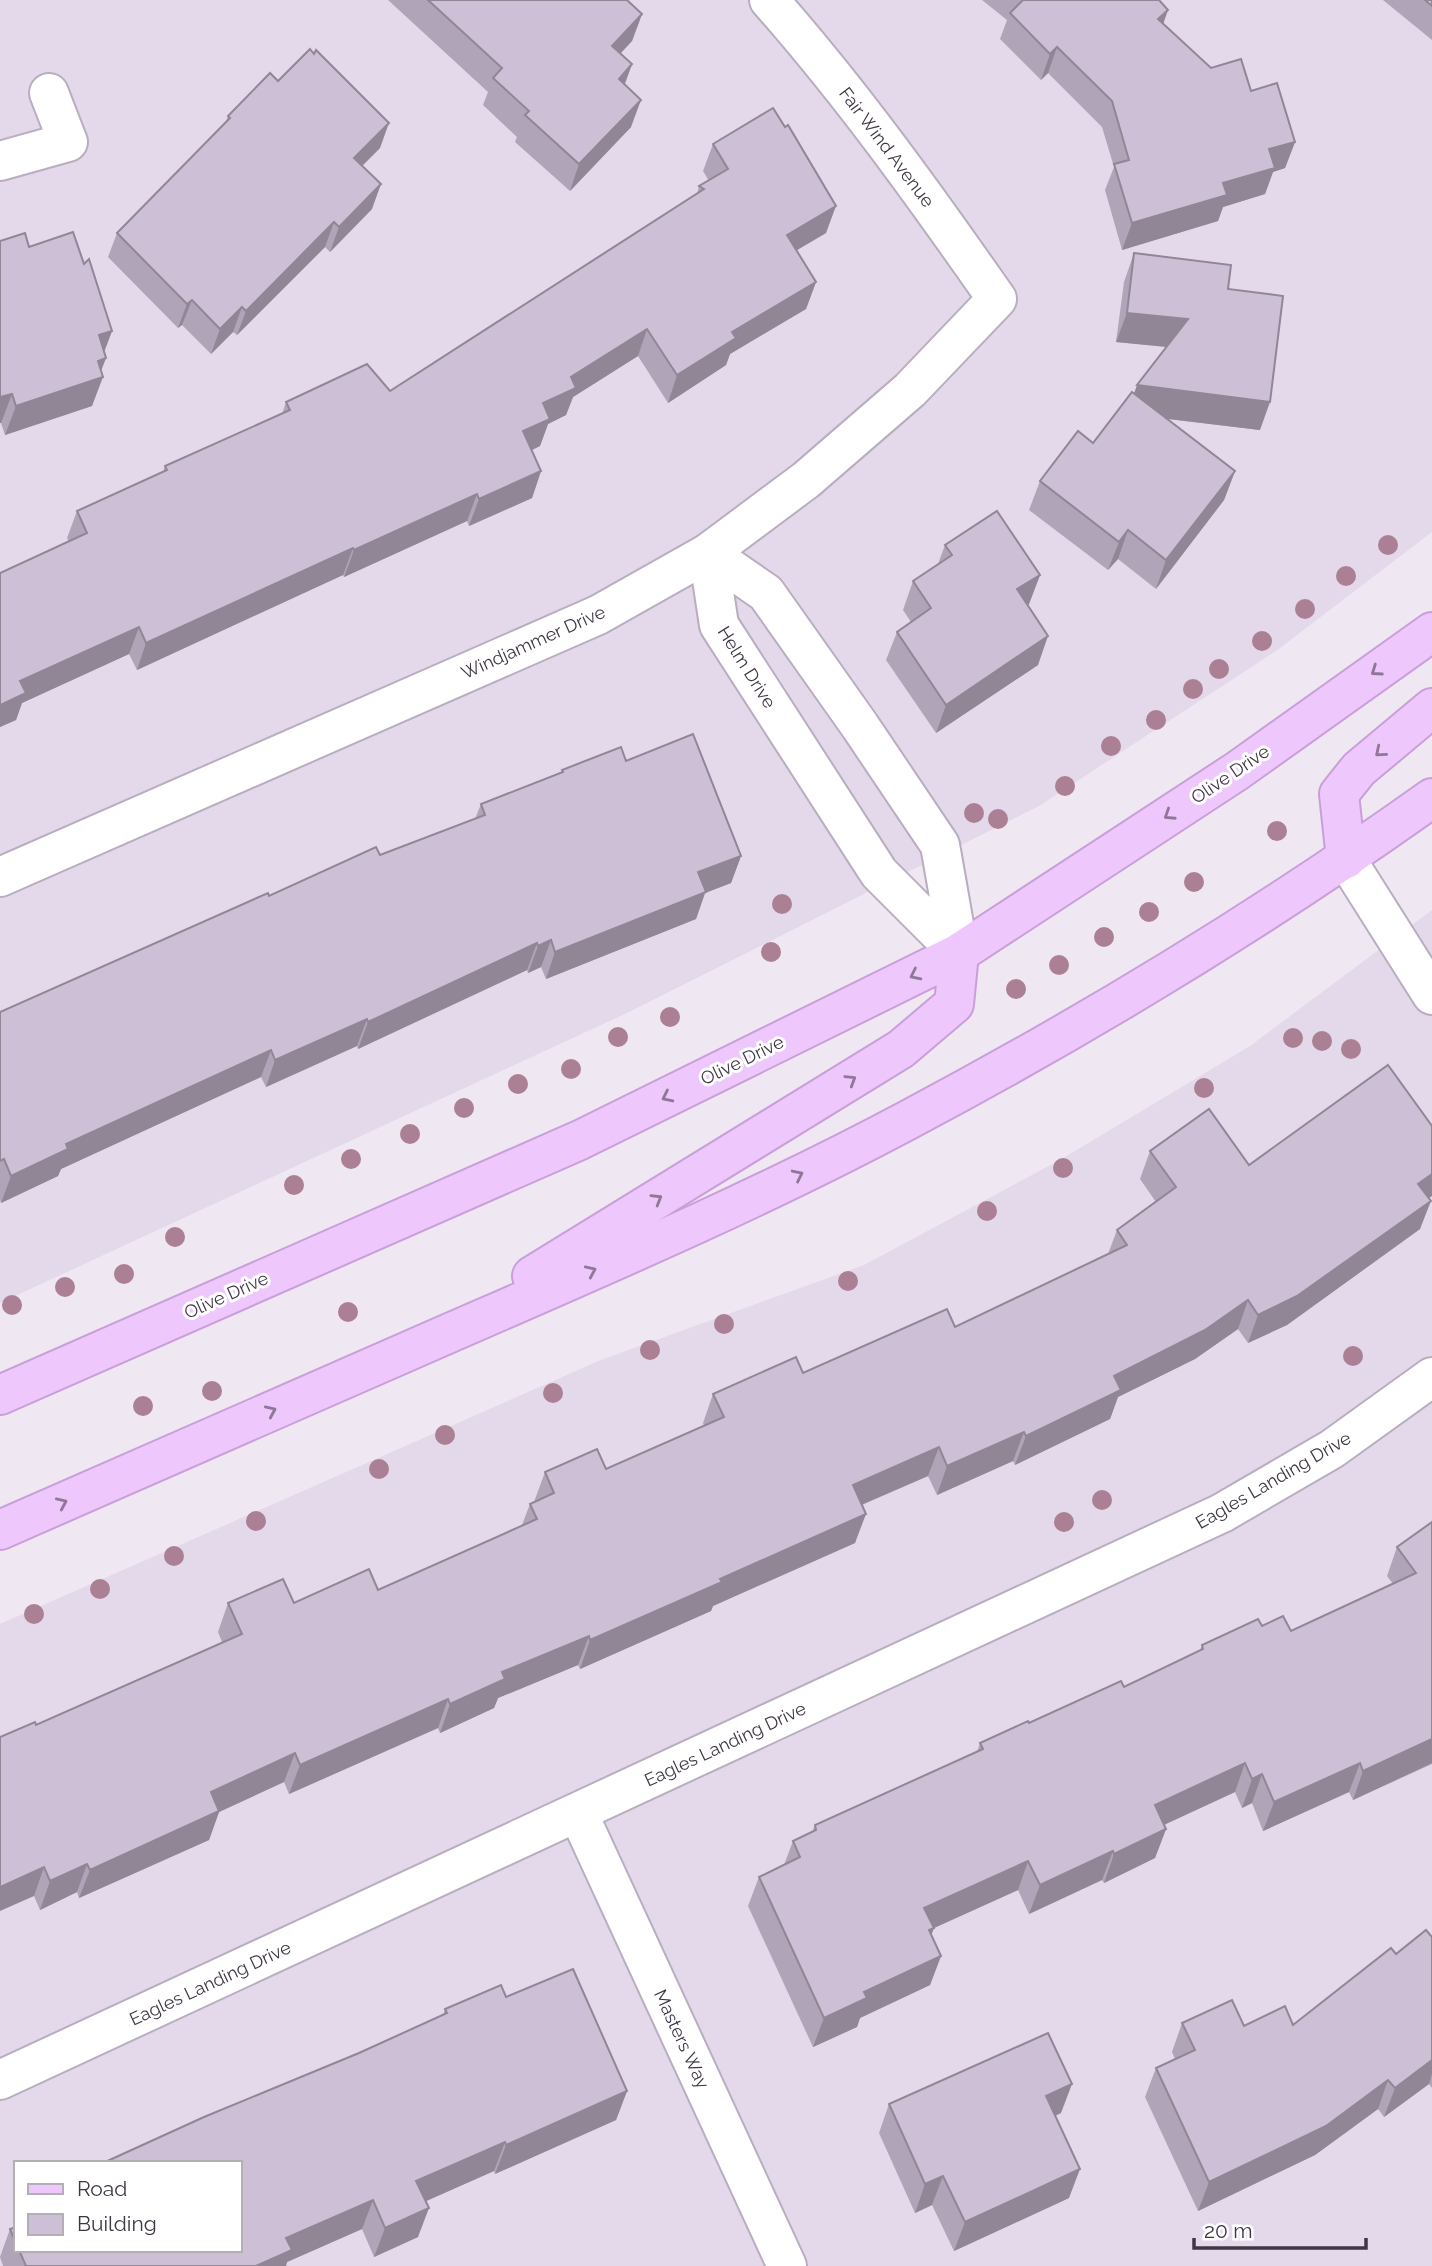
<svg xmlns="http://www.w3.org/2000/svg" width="1432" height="2266" viewBox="0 0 1432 2266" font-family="Raleway,sans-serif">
  <rect width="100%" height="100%" fill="#efe7f2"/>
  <g fill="#e4d9ea" fill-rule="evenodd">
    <path d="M 0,0 L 1432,0 L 1432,532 L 1276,651 L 1039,806 L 629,1012 L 0,1303 Z"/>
    <path d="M 1432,910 L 1432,2266 L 0,2266 L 0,1624 L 601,1360 L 864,1265 L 1060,1160 L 1250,1046 ZM 16,2163 L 240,2163 L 240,2250 L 16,2250 Z"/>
  </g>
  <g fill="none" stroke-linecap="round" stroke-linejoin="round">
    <defs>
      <g id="minor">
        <path d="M 0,161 L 68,142 L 49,93"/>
        <path d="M 708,553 L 766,593 L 860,726 L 940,845 L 959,953 L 879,873 L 719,625 Z"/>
        <path d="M 1346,859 L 1432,995"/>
        <path d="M 0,877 L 598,615 L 708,553 L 806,480 L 910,390 L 997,299 C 925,196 852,94 769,0"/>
        <path d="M 578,1813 L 787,2266"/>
        <path d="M 0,2080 L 1222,1513 L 1332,1449 L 1432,1377"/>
      </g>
      <g id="secondary">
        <path d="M 1346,859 L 1339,794 L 1359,769 L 1432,708"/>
        <path d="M 532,1276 L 901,1049 L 954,1004 L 959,953"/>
        <path d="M 0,1395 L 580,1140 L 959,953 L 1237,771 L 1432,632"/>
        <path d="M 0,1530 C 148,1465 296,1399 445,1335 C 601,1267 758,1200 908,1120 C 1089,1024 1265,917 1432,798"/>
      </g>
    </defs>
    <use href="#minor" stroke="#b9adc0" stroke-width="42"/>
    <use href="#secondary" stroke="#c99fd9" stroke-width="42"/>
    <use href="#minor" stroke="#fff" stroke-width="38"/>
    <use href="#secondary" stroke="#eec7fc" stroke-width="38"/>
  </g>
  <g fill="#ab8095">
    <circle cx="1388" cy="545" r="10"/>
    <circle cx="1346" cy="576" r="10"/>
    <circle cx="1305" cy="609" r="10"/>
    <circle cx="1262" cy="641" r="10"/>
    <circle cx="1219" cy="669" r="10"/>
    <circle cx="1193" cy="689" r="10"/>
    <circle cx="1156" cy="720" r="10"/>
    <circle cx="1111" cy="746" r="10"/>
    <circle cx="1065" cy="786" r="10"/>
    <circle cx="974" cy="813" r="10"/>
    <circle cx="998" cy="819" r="10"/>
    <circle cx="1277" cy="831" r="10"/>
    <circle cx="1194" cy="882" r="10"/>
    <circle cx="782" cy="904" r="10"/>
    <circle cx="1149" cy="912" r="10"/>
    <circle cx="1104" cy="937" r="10"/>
    <circle cx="771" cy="952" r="10"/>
    <circle cx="1059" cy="965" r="10"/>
    <circle cx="1016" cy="989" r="10"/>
    <circle cx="670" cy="1017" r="10"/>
    <circle cx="618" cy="1037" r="10"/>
    <circle cx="1293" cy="1038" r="10"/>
    <circle cx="1322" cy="1041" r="10"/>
    <circle cx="1351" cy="1049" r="10"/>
    <circle cx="571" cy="1069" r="10"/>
    <circle cx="518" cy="1084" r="10"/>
    <circle cx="1204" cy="1088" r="10"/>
    <circle cx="464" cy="1108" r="10"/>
    <circle cx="410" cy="1134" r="10"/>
    <circle cx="351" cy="1159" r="10"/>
    <circle cx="1063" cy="1168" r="10"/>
    <circle cx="294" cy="1185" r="10"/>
    <circle cx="987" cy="1211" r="10"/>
    <circle cx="175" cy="1237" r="10"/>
    <circle cx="124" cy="1274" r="10"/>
    <circle cx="848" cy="1281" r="10"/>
    <circle cx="65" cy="1287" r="10"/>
    <circle cx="12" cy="1305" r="10"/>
    <circle cx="348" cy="1312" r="10"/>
    <circle cx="724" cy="1324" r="10"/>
    <circle cx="650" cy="1350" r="10"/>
    <circle cx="1353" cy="1356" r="10"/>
    <circle cx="212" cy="1391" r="10"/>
    <circle cx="553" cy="1393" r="10"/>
    <circle cx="143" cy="1406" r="10"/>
    <circle cx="445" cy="1435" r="10"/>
    <circle cx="379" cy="1469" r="10"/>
    <circle cx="1102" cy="1500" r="10"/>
    <circle cx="256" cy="1521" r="10"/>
    <circle cx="1064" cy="1522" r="10"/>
    <circle cx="174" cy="1556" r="10"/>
    <circle cx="100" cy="1589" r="10"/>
    <circle cx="34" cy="1614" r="10"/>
  </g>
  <g fill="#b0a4b8">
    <path d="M 388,0 L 627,0 L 642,14 L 632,41 L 621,53 L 632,64 L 625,84 L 631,127 L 570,191 L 515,142 L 517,137 L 483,105 L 488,92 Z"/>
    <path d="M 982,0 L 1159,0 L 1163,24 L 1211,68 L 1251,91 L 1295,142 L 1285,168 L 1273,172 L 1265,194 L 1223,207 L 1218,221 L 1122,250 L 1105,190 L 1114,167 L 1102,127 L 1048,73 L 1041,80 L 1000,39 L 1007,20 Z"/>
    <path d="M 1383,0 L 1432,0 L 1432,40 Z"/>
    <path d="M 278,81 L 380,148 L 362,166 L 372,209 L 330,252 L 325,247 L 237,335 L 233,332 L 211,354 L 182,325 L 178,328 L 108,257 L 117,233 L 225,124 L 228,116 Z"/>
    <path d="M 713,144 L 826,233 L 796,250 L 816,282 L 806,309 L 730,354 L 726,365 L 668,403 L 638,356 L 573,397 L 566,415 L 548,424 L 540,446 L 532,450 L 541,471 L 532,498 L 469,526 L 467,521 L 344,577 L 343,575 L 137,670 L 129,654 L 22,703 L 16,720 L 0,727 L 0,573 L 69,542 L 67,538 L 77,511 L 163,472 L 165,466 L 282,414 L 286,402 L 390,391 L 697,194 L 699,186 L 709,181 L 703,171 Z"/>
    <path d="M 0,241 L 29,247 L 84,264 L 112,331 L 104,353 L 106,358 L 101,371 L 92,406 L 5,435 L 1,423 L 0,423 Z"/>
    <path d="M 1134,253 L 1228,289 L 1260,430 L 1168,419 L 1235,471 L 1224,500 L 1156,589 L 1118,559 L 1108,570 L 1029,510 L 1040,481 L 1093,443 L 1134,393 L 1167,347 L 1116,342 L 1124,282 Z"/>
    <path d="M 945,545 L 1040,575 L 1029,604 L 1028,605 L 1038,665 L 936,733 L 886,660 L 897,632 L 911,622 L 903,610 L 913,581 L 938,564 Z"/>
    <path d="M 626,761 L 741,856 L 731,883 L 705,893 L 696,919 L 546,979 L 541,967 L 528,973 L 527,970 L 358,1049 L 357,1046 L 266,1087 L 261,1077 L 61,1169 L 58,1176 L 1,1203 L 0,1200 L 0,1012 L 269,896 L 380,855 L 475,819 L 481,804 L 561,772 L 562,770 Z"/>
    <path d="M 1150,1151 L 1249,1165 L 1429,1198 L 1420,1229 L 1287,1325 L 1248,1343 L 1238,1329 L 1195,1359 L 1118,1397 L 1110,1419 L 1015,1465 L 1013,1461 L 937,1495 L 928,1476 L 862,1505 L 855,1543 L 713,1606 L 711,1611 L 580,1669 L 578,1665 L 498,1698 L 494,1708 L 440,1733 L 438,1728 L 289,1794 L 284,1782 L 219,1812 L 209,1840 L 79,1898 L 77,1892 L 40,1910 L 34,1896 L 36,1725 L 222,1642 L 218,1632 L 228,1603 L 294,1603 L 378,1590 L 522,1525 L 530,1504 L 534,1502 L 545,1472 L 606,1469 L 704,1426 L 703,1423 L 713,1394 L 803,1373 L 955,1327 L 1108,1254 L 1117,1230 L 1156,1202 L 1140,1179 Z"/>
    <path d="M 1432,1522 L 1432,1764 L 1353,1800 L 1349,1792 L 1263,1831 L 1252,1803 L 1242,1808 L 1235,1792 L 1164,1825 L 1166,1829 L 1155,1858 L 1104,1883 L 1102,1880 L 1029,1914 L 1018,1890 L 934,1928 L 931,1935 L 941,1956 L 930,1985 L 860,2018 L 857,2027 L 813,2047 L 748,1906 L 759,1877 L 784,1865 L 793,1841 L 812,1832 L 815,1825 L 977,1752 L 980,1743 L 1029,1723 L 1124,1687 L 1200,1650 L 1202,1645 L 1262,1626 L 1291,1631 L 1393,1584 L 1387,1576 L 1397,1547 Z"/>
    <path d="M 1432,1937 L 1432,2088 L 1429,2084 L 1384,2117 L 1378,2109 L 1315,2155 L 1198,2211 L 1145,2097 L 1156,2068 L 1175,2059 L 1172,2052 L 1182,2023 L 1244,2026 L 1293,2025 L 1396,1954 Z"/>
    <path d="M 506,1997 L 627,2091 L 616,2120 L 495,2174 L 494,2171 L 426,2201 L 418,2237 L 374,2257 L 362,2229 L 287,2262 L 286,2266 L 3,2266 L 0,2257 L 10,2229 L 16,2227 L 16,2250 L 240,2250 L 359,2053 L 443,2015 L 445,2009 Z"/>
    <path d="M 889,2104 L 1061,2113 L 1055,2116 L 1069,2198 L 954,2251 L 932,2205 L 915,2213 L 879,2133 Z"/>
  </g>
  <g fill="#908696">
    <path d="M 1168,10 L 1159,36 L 1158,19 Z"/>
    <path d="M 642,14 L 632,41 L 602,73 L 612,46 Z"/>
    <path d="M 1057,47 L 1048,73 L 1041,80 L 1050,54 Z"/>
    <path d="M 632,64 L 622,91 L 619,79 Z"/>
    <path d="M 641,100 L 631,127 L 570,191 L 579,164 Z"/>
    <path d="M 389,123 L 380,148 L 345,183 L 354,158 Z"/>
    <path d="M 1295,142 L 1285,168 L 1273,172 L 1265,194 L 1223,207 L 1218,221 L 1122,250 L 1132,223 L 1223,183 L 1269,149 Z"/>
    <path d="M 381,184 L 372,209 L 330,252 L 339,227 Z"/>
    <path d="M 836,206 L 826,233 L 777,262 L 787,235 Z"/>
    <path d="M 334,222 L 325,247 L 237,335 L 246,311 Z"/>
    <path d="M 816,282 L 806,309 L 730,354 L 726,365 L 668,403 L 677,375 L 732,332 Z"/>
    <path d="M 192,300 L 182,325 L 178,328 L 187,304 Z"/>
    <path d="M 242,307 L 233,332 L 211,354 L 220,329 Z"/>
    <path d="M 1127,313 L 1188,319 L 1178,348 L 1116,342 Z"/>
    <path d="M 647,329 L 638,356 L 573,397 L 566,415 L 548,424 L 540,446 L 513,459 L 523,431 L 543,403 L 571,377 Z"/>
    <path d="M 112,331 L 101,359 L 106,358 L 98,378 L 103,377 L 92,406 L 5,435 L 16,406 L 99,335 Z"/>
    <path d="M 1137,385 L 1270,402 L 1260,430 L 1127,414 Z"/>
    <path d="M 12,394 L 1,423 L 0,423 L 0,397 Z"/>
    <path d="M 541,471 L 532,498 L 469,526 L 479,499 Z"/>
    <path d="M 1235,471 L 1224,500 L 1156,589 L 1166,560 Z"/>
    <path d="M 477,494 L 467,521 L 344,577 L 354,550 Z"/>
    <path d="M 1128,530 L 1118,559 L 1108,570 L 1119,542 Z"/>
    <path d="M 353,548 L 343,575 L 137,670 L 146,643 Z"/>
    <path d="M 1040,575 L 1029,604 L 1007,618 L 1017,589 Z"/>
    <path d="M 139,627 L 129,654 L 22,703 L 16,720 L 0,727 L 0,705 L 20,681 Z"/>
    <path d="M 1048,636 L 1038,665 L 936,733 L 946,705 Z"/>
    <path d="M 741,856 L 731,883 L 705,893 L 696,919 L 546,979 L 555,952 L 698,872 Z"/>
    <path d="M 551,940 L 541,967 L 528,973 L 538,946 Z"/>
    <path d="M 537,943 L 527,970 L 358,1049 L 368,1022 Z"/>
    <path d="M 367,1019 L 357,1046 L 266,1087 L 275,1060 Z"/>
    <path d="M 271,1050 L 261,1077 L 61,1169 L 58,1176 L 1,1203 L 11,1176 L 66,1144 Z"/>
    <path d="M 1432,1174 L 1432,1196 L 1407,1213 L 1418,1184 Z"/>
    <path d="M 1431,1201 L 1420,1229 L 1287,1325 L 1248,1343 L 1258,1315 Z"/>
    <path d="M 1248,1300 L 1238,1329 L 1195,1359 L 1118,1397 L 1110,1419 L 1015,1465 L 1026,1436 L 1114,1376 Z"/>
    <path d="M 1024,1432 L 1013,1461 L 937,1495 L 947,1466 Z"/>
    <path d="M 939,1447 L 928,1476 L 842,1513 L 853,1485 Z"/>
    <path d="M 866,1514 L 855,1543 L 713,1606 L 711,1611 L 580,1669 L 590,1640 L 720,1579 Z"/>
    <path d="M 589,1636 L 578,1665 L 498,1698 L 494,1708 L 440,1733 L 450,1704 L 502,1672 Z"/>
    <path d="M 448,1699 L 438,1728 L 289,1794 L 300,1765 Z"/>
    <path d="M 1432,1739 L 1432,1763 L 1353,1800 L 1363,1771 Z"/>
    <path d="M 295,1753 L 284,1782 L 219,1812 L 209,1840 L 79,1898 L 90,1870 L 211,1792 Z"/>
    <path d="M 1245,1763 L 1235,1792 L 1144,1834 L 1155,1805 Z"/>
    <path d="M 1360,1763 L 1349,1792 L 1263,1831 L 1274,1802 Z"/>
    <path d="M 1262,1774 L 1252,1803 L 1242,1808 L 1252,1779 Z"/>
    <path d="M 1166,1829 L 1155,1858 L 1104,1883 L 1114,1854 Z"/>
    <path d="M 1113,1851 L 1102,1880 L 1029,1914 L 1040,1885 Z"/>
    <path d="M 1028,1861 L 1018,1890 L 934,1928 L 923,1957 L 924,1908 Z"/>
    <path d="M 87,1864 L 77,1892 L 40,1910 L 50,1881 Z"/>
    <path d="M 44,1867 L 34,1896 L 0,1911 L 0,1887 Z"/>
    <path d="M 941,1956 L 930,1985 L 860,2018 L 857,2027 L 813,2047 L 824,2018 L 864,1992 Z"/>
    <path d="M 1432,2060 L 1432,2074 L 1429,2084 L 1384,2117 L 1395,2088 Z"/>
    <path d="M 1388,2080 L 1378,2109 L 1315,2155 L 1198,2211 L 1209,2182 Z"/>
    <path d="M 1072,2084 L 1061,2113 L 1035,2125 L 1046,2096 Z"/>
    <path d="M 627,2091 L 616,2120 L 495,2174 L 506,2145 Z"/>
    <path d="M 505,2142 L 494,2171 L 406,2210 L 416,2181 Z"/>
    <path d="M 1080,2169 L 1069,2198 L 954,2251 L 965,2222 Z"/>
    <path d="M 943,2176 L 932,2205 L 915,2213 L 925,2184 Z"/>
    <path d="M 373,2200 L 362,2229 L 287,2262 L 286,2266 L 256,2266 L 286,2238 Z"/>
    <path d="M 429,2208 L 418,2237 L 374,2257 L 385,2228 Z"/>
  </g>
  <g fill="#cdbfd6" stroke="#908696" stroke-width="2">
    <path d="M 428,0 L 627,0 L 642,14 L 612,46 L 632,64 L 619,79 L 641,100 L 579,164 L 525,115 L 529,111 L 493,78 L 502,68 Z"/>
    <path d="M 1023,0 L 1159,0 L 1168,10 L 1158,19 L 1211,68 L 1241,59 L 1251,91 L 1277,83 L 1295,142 L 1269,149 L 1275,168 L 1223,183 L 1227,195 L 1132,223 L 1114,164 L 1129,160 L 1112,101 L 1057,47 L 1050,54 L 1010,13 Z"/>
    <path d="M 1425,0 L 1432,0 L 1432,6 Z"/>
    <path d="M 310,49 L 314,54 L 316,50 L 389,123 L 354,158 L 381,184 L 339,227 L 334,222 L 246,311 L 242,307 L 220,329 L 192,300 L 187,304 L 117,233 L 230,118 L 228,116 L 270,73 L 278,81 Z"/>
    <path d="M 773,108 L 785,127 L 788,125 L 836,206 L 787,235 L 816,282 L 732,332 L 736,338 L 677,375 L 647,329 L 571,377 L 576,388 L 543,403 L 550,419 L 523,431 L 541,471 L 479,499 L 477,494 L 354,550 L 353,548 L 146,643 L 139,627 L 20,681 L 26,693 L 0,705 L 0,573 L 87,533 L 77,511 L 167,470 L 165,466 L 290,410 L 286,402 L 367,364 L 390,391 L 704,189 L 699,186 L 728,169 L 713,144 Z"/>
    <path d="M 73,232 L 84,264 L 89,259 L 112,331 L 99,335 L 106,358 L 98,361 L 103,377 L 16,406 L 12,394 L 0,397 L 0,241 L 25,233 L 29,247 Z"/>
    <path d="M 1134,253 L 1231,265 L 1228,289 L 1283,296 L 1270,402 L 1137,385 L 1188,319 L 1127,313 Z"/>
    <path d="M 1132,392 L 1235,471 L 1166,560 L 1128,530 L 1119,542 L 1040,481 L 1078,431 L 1093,443 Z"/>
    <path d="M 997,511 L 1040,575 L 1017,589 L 1048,636 L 946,705 L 897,632 L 931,608 L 913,581 L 952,555 L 945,545 Z"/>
    <path d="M 693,734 L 741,856 L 698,872 L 706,892 L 555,952 L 551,940 L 538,946 L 537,943 L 368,1022 L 367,1019 L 275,1060 L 271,1050 L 66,1144 L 68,1149 L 11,1176 L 4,1159 L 0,1161 L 0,1012 L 268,893 L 269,896 L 376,847 L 380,855 L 485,815 L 481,804 L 563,772 L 562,770 L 621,747 L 626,761 Z"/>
    <path d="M 1388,1065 L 1432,1126 L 1432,1174 L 1418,1184 L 1431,1201 L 1297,1296 L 1258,1315 L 1248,1300 L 1205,1330 L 1114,1376 L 1121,1390 L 1026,1436 L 1024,1432 L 947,1466 L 939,1447 L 853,1485 L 866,1514 L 720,1579 L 722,1582 L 590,1640 L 589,1636 L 502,1672 L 505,1679 L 450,1704 L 448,1699 L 300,1765 L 295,1753 L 211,1792 L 219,1811 L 90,1870 L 87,1864 L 50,1881 L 44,1867 L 0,1887 L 0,1737 L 35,1722 L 36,1725 L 242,1634 L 228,1603 L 283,1579 L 294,1603 L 369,1569 L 378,1590 L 537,1519 L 530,1504 L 554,1493 L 545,1472 L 597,1449 L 606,1469 L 724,1417 L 713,1394 L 796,1357 L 803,1373 L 947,1309 L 955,1327 L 1127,1245 L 1117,1230 L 1176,1187 L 1150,1151 L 1209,1109 L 1249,1165 Z"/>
    <path d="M 1432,1522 L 1432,1739 L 1363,1771 L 1360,1763 L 1274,1802 L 1262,1774 L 1252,1779 L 1245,1763 L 1155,1805 L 1166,1829 L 1114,1854 L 1113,1851 L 1040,1885 L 1028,1861 L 924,1908 L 934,1928 L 929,1930 L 941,1956 L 864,1992 L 867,1998 L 824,2018 L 759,1877 L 800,1857 L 793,1841 L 816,1830 L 815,1825 L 983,1749 L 980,1743 L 1028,1721 L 1029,1723 L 1121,1681 L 1124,1687 L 1203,1649 L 1202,1645 L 1258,1619 L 1262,1626 L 1283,1616 L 1291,1631 L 1416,1573 L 1397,1547 Z"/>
    <path d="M 1426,1930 L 1432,1937 L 1432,2060 L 1395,2088 L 1388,2080 L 1326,2126 L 1209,2182 L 1156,2068 L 1195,2050 L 1182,2023 L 1232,2000 L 1244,2026 L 1285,2006 L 1293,2025 L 1391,1948 L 1396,1954 Z"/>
    <path d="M 573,1969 L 627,2091 L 506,2145 L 505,2142 L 416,2181 L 429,2208 L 385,2228 L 373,2200 L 286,2238 L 292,2250 L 256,2266 L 26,2266 L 19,2250 L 240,2250 L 240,2163 L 103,2163 L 204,2117 L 359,2053 L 447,2013 L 445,2009 L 501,1985 L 506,1997 Z"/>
    <path d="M 1048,2033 L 1072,2084 L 1046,2096 L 1080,2169 L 965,2222 L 943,2176 L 925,2184 L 889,2104 Z"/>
    <path d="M 16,2227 L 16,2243 L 10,2229 Z"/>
  </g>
  <defs><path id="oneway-chevron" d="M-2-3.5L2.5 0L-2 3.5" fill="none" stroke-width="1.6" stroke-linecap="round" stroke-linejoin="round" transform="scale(1.75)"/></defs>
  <g stroke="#8e7797">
    <use href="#oneway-chevron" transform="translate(1376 671) rotate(145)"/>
    <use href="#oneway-chevron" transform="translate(1380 752) rotate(140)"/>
    <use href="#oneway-chevron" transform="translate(1169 815) rotate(147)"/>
    <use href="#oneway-chevron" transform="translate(915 975) rotate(154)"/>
    <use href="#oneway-chevron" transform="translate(851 1080) rotate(-32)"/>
    <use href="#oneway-chevron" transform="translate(667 1097) rotate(154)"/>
    <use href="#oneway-chevron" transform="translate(798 1175) rotate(-26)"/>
    <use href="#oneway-chevron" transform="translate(657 1199) rotate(-31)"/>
    <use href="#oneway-chevron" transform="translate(591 1271) rotate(-24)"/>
    <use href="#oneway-chevron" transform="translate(271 1411) rotate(-24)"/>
    <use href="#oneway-chevron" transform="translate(62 1503) rotate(-24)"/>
  </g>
  <g text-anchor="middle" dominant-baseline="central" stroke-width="6" stroke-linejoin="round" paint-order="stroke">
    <g font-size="18" fill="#3f3645" stroke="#fff">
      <text transform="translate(887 147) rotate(53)">Fair Wind Avenue</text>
      <text transform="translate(533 642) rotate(-24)">Windjammer Drive</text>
      <text transform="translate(747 667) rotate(58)">Helm Drive</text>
      <text transform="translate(1230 774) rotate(-34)">Olive Drive</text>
      <text transform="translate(742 1060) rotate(-26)">Olive Drive</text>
      <text transform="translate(226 1295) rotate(-24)">Olive Drive</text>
      <text transform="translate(1273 1480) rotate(-30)">Eagles Landing Drive</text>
      <text transform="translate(725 1744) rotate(-25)">Eagles Landing Drive</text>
      <text transform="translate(210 1983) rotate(-25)">Eagles Landing Drive</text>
      <text transform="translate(682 2039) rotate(65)">Masters Way</text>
    </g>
  </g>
  <rect x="14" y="2161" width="228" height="91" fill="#ffffff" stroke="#b2afb5" stroke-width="2"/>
  <rect x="28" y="2184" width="35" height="10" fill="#eec7fc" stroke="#b2afb5" stroke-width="2"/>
  <text x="77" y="2196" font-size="21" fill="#3f3645">Road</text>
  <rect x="28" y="2214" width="35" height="21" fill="#cdbfd6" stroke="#b2afb5" stroke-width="2"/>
  <text x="77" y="2231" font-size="21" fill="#3f3645">Building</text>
  <path d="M1194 2238v10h172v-10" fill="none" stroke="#3f3645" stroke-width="3.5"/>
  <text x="1204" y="2238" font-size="21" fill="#3f3645" stroke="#ffffff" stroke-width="5" paint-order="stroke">20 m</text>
</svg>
